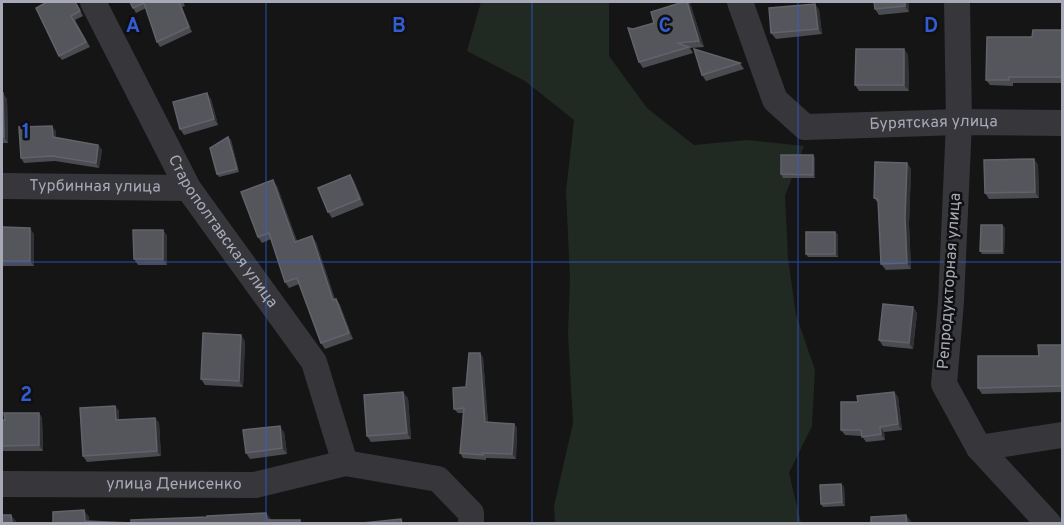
<svg xmlns="http://www.w3.org/2000/svg" width="1064" height="525" viewBox="0 0 1064 525" font-family="Overpass,sans-serif">
  <rect width="100%" height="100%" fill="#151516"/>
  <path fill="#212923" d="M 481,2 L 609,2 L 609,56 L 647,108 L 694,145 L 747,140 L 804,146 L 785,196 L 788,258 L 796,315 L 815,370 L 812,426 L 789,473 L 801,523 L 555,523 L 554,506 L 573,423 L 568,334 L 570,279 L 566,191 L 574,120 L 525,81 L 467,51 Z"/>
  <g fill="none" stroke-linecap="round" stroke-linejoin="round">
    <g stroke="#36363b" stroke-width="26">
      <path id="s1" d="M 93,2 L 188,188 L 314,362 L 345,463"/>
      <path id="s2" d="M 740,2 L 775,100 L 805,127 L 959,122 L 1062,123"/>
      <path d="M 957,2 L 959,122 L 951,302 L 944,384 L 979,448 L 1049,524"/>
      <path id="s3" d="M 2,186 L 188,188"/>
      <path d="M 979,448 L 1062,435"/>
      <path id="s4" d="M 2,484 L 255,485 L 345,463 L 438,479 L 471,513 L 471,524"/>
    </g>
  </g>
  <g fill="#4b4c51">
    <path d="M 47,2 L 76,2 L 83,16 L 75,20 L 90,47 L 62,60 L 59,56 Z"/>
    <path d="M 130,2 L 183,2 L 185,6 L 182,7 L 192,32 L 160,47 L 157,42 L 146,8 L 136,13 L 133,8 Z"/>
    <path d="M 676,2 L 694,2 L 689,4 L 691,6 L 704,47 L 690,48 L 693,53 L 643,68 L 639,62 L 633,29 L 654,23 L 678,3 Z"/>
    <path d="M 874,2 L 909,2 L 909,12 L 879,15 L 875,9 Z"/>
    <path d="M 815,4 L 819,10 L 822,34 L 776,39 L 771,33 Z"/>
    <path d="M 1062,30 L 1062,83 L 1013,83 L 1013,86 L 990,85 L 986,80 L 1032,37 Z"/>
    <path d="M 904,49 L 908,55 L 909,91 L 859,91 L 855,85 Z"/>
    <path d="M 740,63 L 744,69 L 706,81 L 702,75 Z"/>
    <path d="M 2,93 L 7,99 L 8,143 L 2,143 Z"/>
    <path d="M 211,99 L 218,125 L 184,135 L 180,129 Z"/>
    <path d="M 56,131 L 56,138 L 98,145 L 102,150 L 99,168 L 55,161 L 24,163 L 21,158 Z"/>
    <path d="M 228,137 L 231,140 L 239,172 L 219,177 L 217,174 Z"/>
    <path d="M 813,155 L 815,158 L 815,178 L 783,178 L 781,174 Z"/>
    <path d="M 1034,159 L 1038,165 L 1039,198 L 989,199 L 985,193 Z"/>
    <path d="M 907,163 L 911,169 L 909,224 L 911,269 L 886,270 L 881,264 L 879,204 L 874,198 Z"/>
    <path d="M 350,175 L 354,181 L 364,205 L 332,218 L 328,212 Z"/>
    <path d="M 277,186 L 297,241 L 316,242 L 335,299 L 336,299 L 340,305 L 353,339 L 325,349 L 321,343 L 299,284 L 289,288 L 285,282 L 271,239 L 262,243 L 258,237 Z"/>
    <path d="M 1002,225 L 1005,228 L 1004,254 L 982,254 L 980,251 Z"/>
    <path d="M 2,227 L 34,234 L 34,266 L 2,266 Z"/>
    <path d="M 163,230 L 167,236 L 167,265 L 138,265 L 134,259 Z"/>
    <path d="M 835,232 L 838,235 L 838,257 L 808,257 L 806,254 Z"/>
    <path d="M 913,307 L 917,313 L 913,349 L 883,346 L 879,340 Z"/>
    <path d="M 245,341 L 243,387 L 205,385 L 201,379 Z"/>
    <path d="M 1062,346 L 1062,392 L 982,394 L 978,388 Z"/>
    <path d="M 483,357 L 488,423 L 514,424 L 517,428 L 516,459 L 486,458 L 486,460 L 463,458 L 460,453 L 463,413 L 458,413 L 454,409 Z"/>
    <path d="M 894,392 L 898,397 L 902,430 L 884,432 L 885,440 L 866,442 L 862,436 L 845,435 L 841,430 L 858,402 Z"/>
    <path d="M 408,398 L 411,439 L 371,442 L 367,436 Z"/>
    <path d="M 115,406 L 119,411 L 119,420 L 155,418 L 159,423 L 161,456 L 87,462 L 83,456 Z"/>
    <path d="M 39,413 L 42,418 L 43,451 L 2,451 L 2,420 Z"/>
    <path d="M 284,432 L 287,454 L 250,459 L 246,453 Z"/>
    <path d="M 841,484 L 844,487 L 845,506 L 823,507 L 821,504 Z"/>
  </g>
  <g fill="#313235">
    <path d="M 179,2 L 182,7 L 192,32 L 189,27 Z"/>
    <path d="M 688,2 L 691,6 L 704,47 L 699,41 Z"/>
    <path d="M 905,2 L 909,2 L 909,12 L 905,6 Z"/>
    <path d="M 815,4 L 819,10 L 822,34 L 818,29 Z"/>
    <path d="M 904,49 L 908,55 L 909,91 L 904,85 Z"/>
    <path d="M 3,93 L 7,99 L 8,143 L 4,137 Z"/>
    <path d="M 207,93 L 211,99 L 218,125 L 214,119 Z"/>
    <path d="M 52,126 L 56,131 L 56,142 L 53,137 Z"/>
    <path d="M 228,137 L 231,140 L 239,172 L 237,169 Z"/>
    <path d="M 98,145 L 102,150 L 99,168 L 96,163 Z"/>
    <path d="M 813,155 L 815,158 L 815,178 L 813,175 Z"/>
    <path d="M 1034,159 L 1038,165 L 1039,198 L 1035,192 Z"/>
    <path d="M 907,163 L 911,169 L 909,224 L 911,269 L 907,263 L 905,218 Z"/>
    <path d="M 350,175 L 354,181 L 364,205 L 360,199 Z"/>
    <path d="M 273,180 L 277,186 L 299,248 L 295,242 Z"/>
    <path d="M 1002,225 L 1005,228 L 1004,254 L 1002,251 Z"/>
    <path d="M 30,228 L 34,234 L 34,266 L 30,261 Z"/>
    <path d="M 163,230 L 167,236 L 167,265 L 163,259 Z"/>
    <path d="M 835,232 L 838,235 L 838,257 L 835,254 Z"/>
    <path d="M 312,236 L 316,242 L 337,306 L 333,300 Z"/>
    <path d="M 336,299 L 340,305 L 353,339 L 349,333 Z"/>
    <path d="M 913,307 L 917,313 L 913,349 L 909,343 Z"/>
    <path d="M 241,335 L 245,341 L 243,387 L 239,381 Z"/>
    <path d="M 480,353 L 483,357 L 488,427 L 485,422 Z"/>
    <path d="M 403,392 L 408,398 L 411,439 L 407,433 Z"/>
    <path d="M 894,392 L 898,397 L 902,430 L 898,424 Z"/>
    <path d="M 115,406 L 119,411 L 119,425 L 116,420 Z"/>
    <path d="M 39,413 L 42,418 L 43,451 L 39,445 Z"/>
    <path d="M 155,418 L 159,423 L 161,456 L 157,451 Z"/>
    <path d="M 514,424 L 517,428 L 516,459 L 512,454 Z"/>
    <path d="M 280,426 L 284,432 L 287,454 L 282,448 Z"/>
    <path d="M 880,427 L 884,432 L 885,440 L 881,434 Z"/>
    <path d="M 841,484 L 844,487 L 845,506 L 842,502 Z"/>
    <path d="M 84,510 L 89,517 L 89,524 L 85,521 Z"/>
    <path d="M 266,513 L 271,519 L 271,524 L 267,520 Z"/>
    <path d="M 11,515 L 16,521 L 16,524 L 12,524 Z"/>
    <path d="M 906,515 L 911,521 L 911,524 L 907,524 Z"/>
  </g>
  <g fill="#55565c" stroke="#62636a" stroke-width="1.5">
    <path d="M 47,2 L 75,2 L 80,11 L 71,16 L 86,42 L 59,56 L 36,8 Z"/>
    <path d="M 130,2 L 181,2 L 179,2 L 189,27 L 157,42 L 144,3 L 133,8 Z"/>
    <path d="M 683,2 L 687,2 L 699,41 L 677,43 L 689,47 L 639,62 L 628,28 L 633,29 L 654,23 L 651,12 Z"/>
    <path d="M 874,2 L 905,2 L 905,6 L 875,9 Z"/>
    <path d="M 815,4 L 818,29 L 771,33 L 769,8 Z"/>
    <path d="M 1033,30 L 1062,30 L 1062,77 L 1009,77 L 1009,80 L 986,80 L 987,37 L 1032,37 Z"/>
    <path d="M 694,49 L 740,63 L 702,75 Z"/>
    <path d="M 856,49 L 904,49 L 904,85 L 855,85 Z"/>
    <path d="M 2,93 L 3,93 L 4,137 L 2,137 Z"/>
    <path d="M 207,93 L 214,119 L 180,129 L 173,102 Z"/>
    <path d="M 52,126 L 53,137 L 98,145 L 96,163 L 52,156 L 21,158 L 19,127 Z"/>
    <path d="M 228,137 L 237,169 L 217,174 L 210,148 Z"/>
    <path d="M 781,155 L 813,155 L 813,175 L 781,174 Z"/>
    <path d="M 1034,159 L 1035,192 L 985,193 L 984,160 Z"/>
    <path d="M 875,162 L 907,163 L 905,218 L 907,263 L 881,264 L 878,199 L 874,198 Z"/>
    <path d="M 350,175 L 360,199 L 328,212 L 318,188 Z"/>
    <path d="M 273,180 L 295,242 L 312,236 L 333,300 L 336,299 L 349,333 L 321,343 L 297,278 L 285,282 L 269,233 L 258,237 L 241,192 Z"/>
    <path d="M 981,225 L 1002,225 L 1002,251 L 980,251 Z"/>
    <path d="M 2,227 L 30,228 L 30,261 L 2,261 Z"/>
    <path d="M 133,230 L 163,230 L 163,259 L 134,259 Z"/>
    <rect x="806" y="232" width="29" height="22"/>
    <path d="M 883,304 L 913,307 L 909,343 L 879,340 Z"/>
    <path d="M 203,333 L 241,335 L 239,381 L 201,379 Z"/>
    <path d="M 1038,345 L 1062,345 L 1062,386 L 978,388 L 978,356 L 1039,356 Z"/>
    <path d="M 469,353 L 480,353 L 485,422 L 514,424 L 512,454 L 482,453 L 483,455 L 460,453 L 464,408 L 454,409 L 453,388 L 466,387 Z"/>
    <path d="M 403,392 L 407,433 L 367,436 L 364,395 Z"/>
    <path d="M 894,392 L 898,424 L 880,427 L 881,434 L 862,437 L 861,430 L 841,430 L 841,402 L 858,402 L 857,396 Z"/>
    <path d="M 115,406 L 116,420 L 155,418 L 157,451 L 83,456 L 80,408 Z"/>
    <path d="M 4,413 L 39,413 L 39,445 L 2,446 L 2,420 L 5,420 Z"/>
    <path d="M 280,426 L 282,448 L 246,453 L 243,430 Z"/>
    <path d="M 841,484 L 842,502 L 821,504 L 820,485 Z"/>
    <path d="M 84,510 L 85,521 L 131,523 L 131,520 L 207,517 L 207,516 L 266,513 L 267,520 L 300,520 L 300,524 L 53,524 L 53,512 Z"/>
    <path d="M 2,515 L 11,515 L 12,524 L 2,524 Z"/>
    <path d="M 906,515 L 907,524 L 871,524 L 871,517 Z"/>
    <path d="M 401,519 L 402,524 L 363,524 L 363,523 Z"/>
  </g>
  <path fill="none" stroke="#325cd3" stroke-width="1.5" stroke-opacity="0.55" d="M 266,2 L 266,524M 532,2 L 532,524M 798,2 L 798,524M 2,262 L 1062,262"/>
  <g text-anchor="middle" dominant-baseline="central" stroke-width="5" stroke-linejoin="round" paint-order="stroke">
    <g font-size="16" fill="#a7aab6" stroke="#101011">
      <text stroke="none"><textPath href="#s2" startOffset="273">Бурятская улица</textPath></text>
      <text stroke="none"><textPath href="#s3" startOffset="93">Турбинная улица</textPath></text>
      <text stroke="none"><textPath href="#s1" startOffset="264">Старополтавская улица</textPath></text>
      <text transform="translate(950 281) rotate(-86)">Репродукторная улица</text>
      <text stroke="none"><textPath href="#s4" startOffset="172">улица Денисенко</textPath></text>
    </g>
  </g>
  <g font-size="20" text-anchor="middle" font-weight="bold" fill="#325cd3" stroke="#101011" stroke-width="5" stroke-linejoin="round" paint-order="stroke">
    <text x="133" y="32">A</text>
    <text x="399" y="32">B</text>
    <text x="665" y="32">C</text>
    <text x="931" y="32">D</text>
    <text x="26" y="138">1</text>
    <text x="26" y="401">2</text>
  </g>
  <rect width="1064" height="525" fill="none" stroke="#a7aab6" stroke-width="6"/>
</svg>
